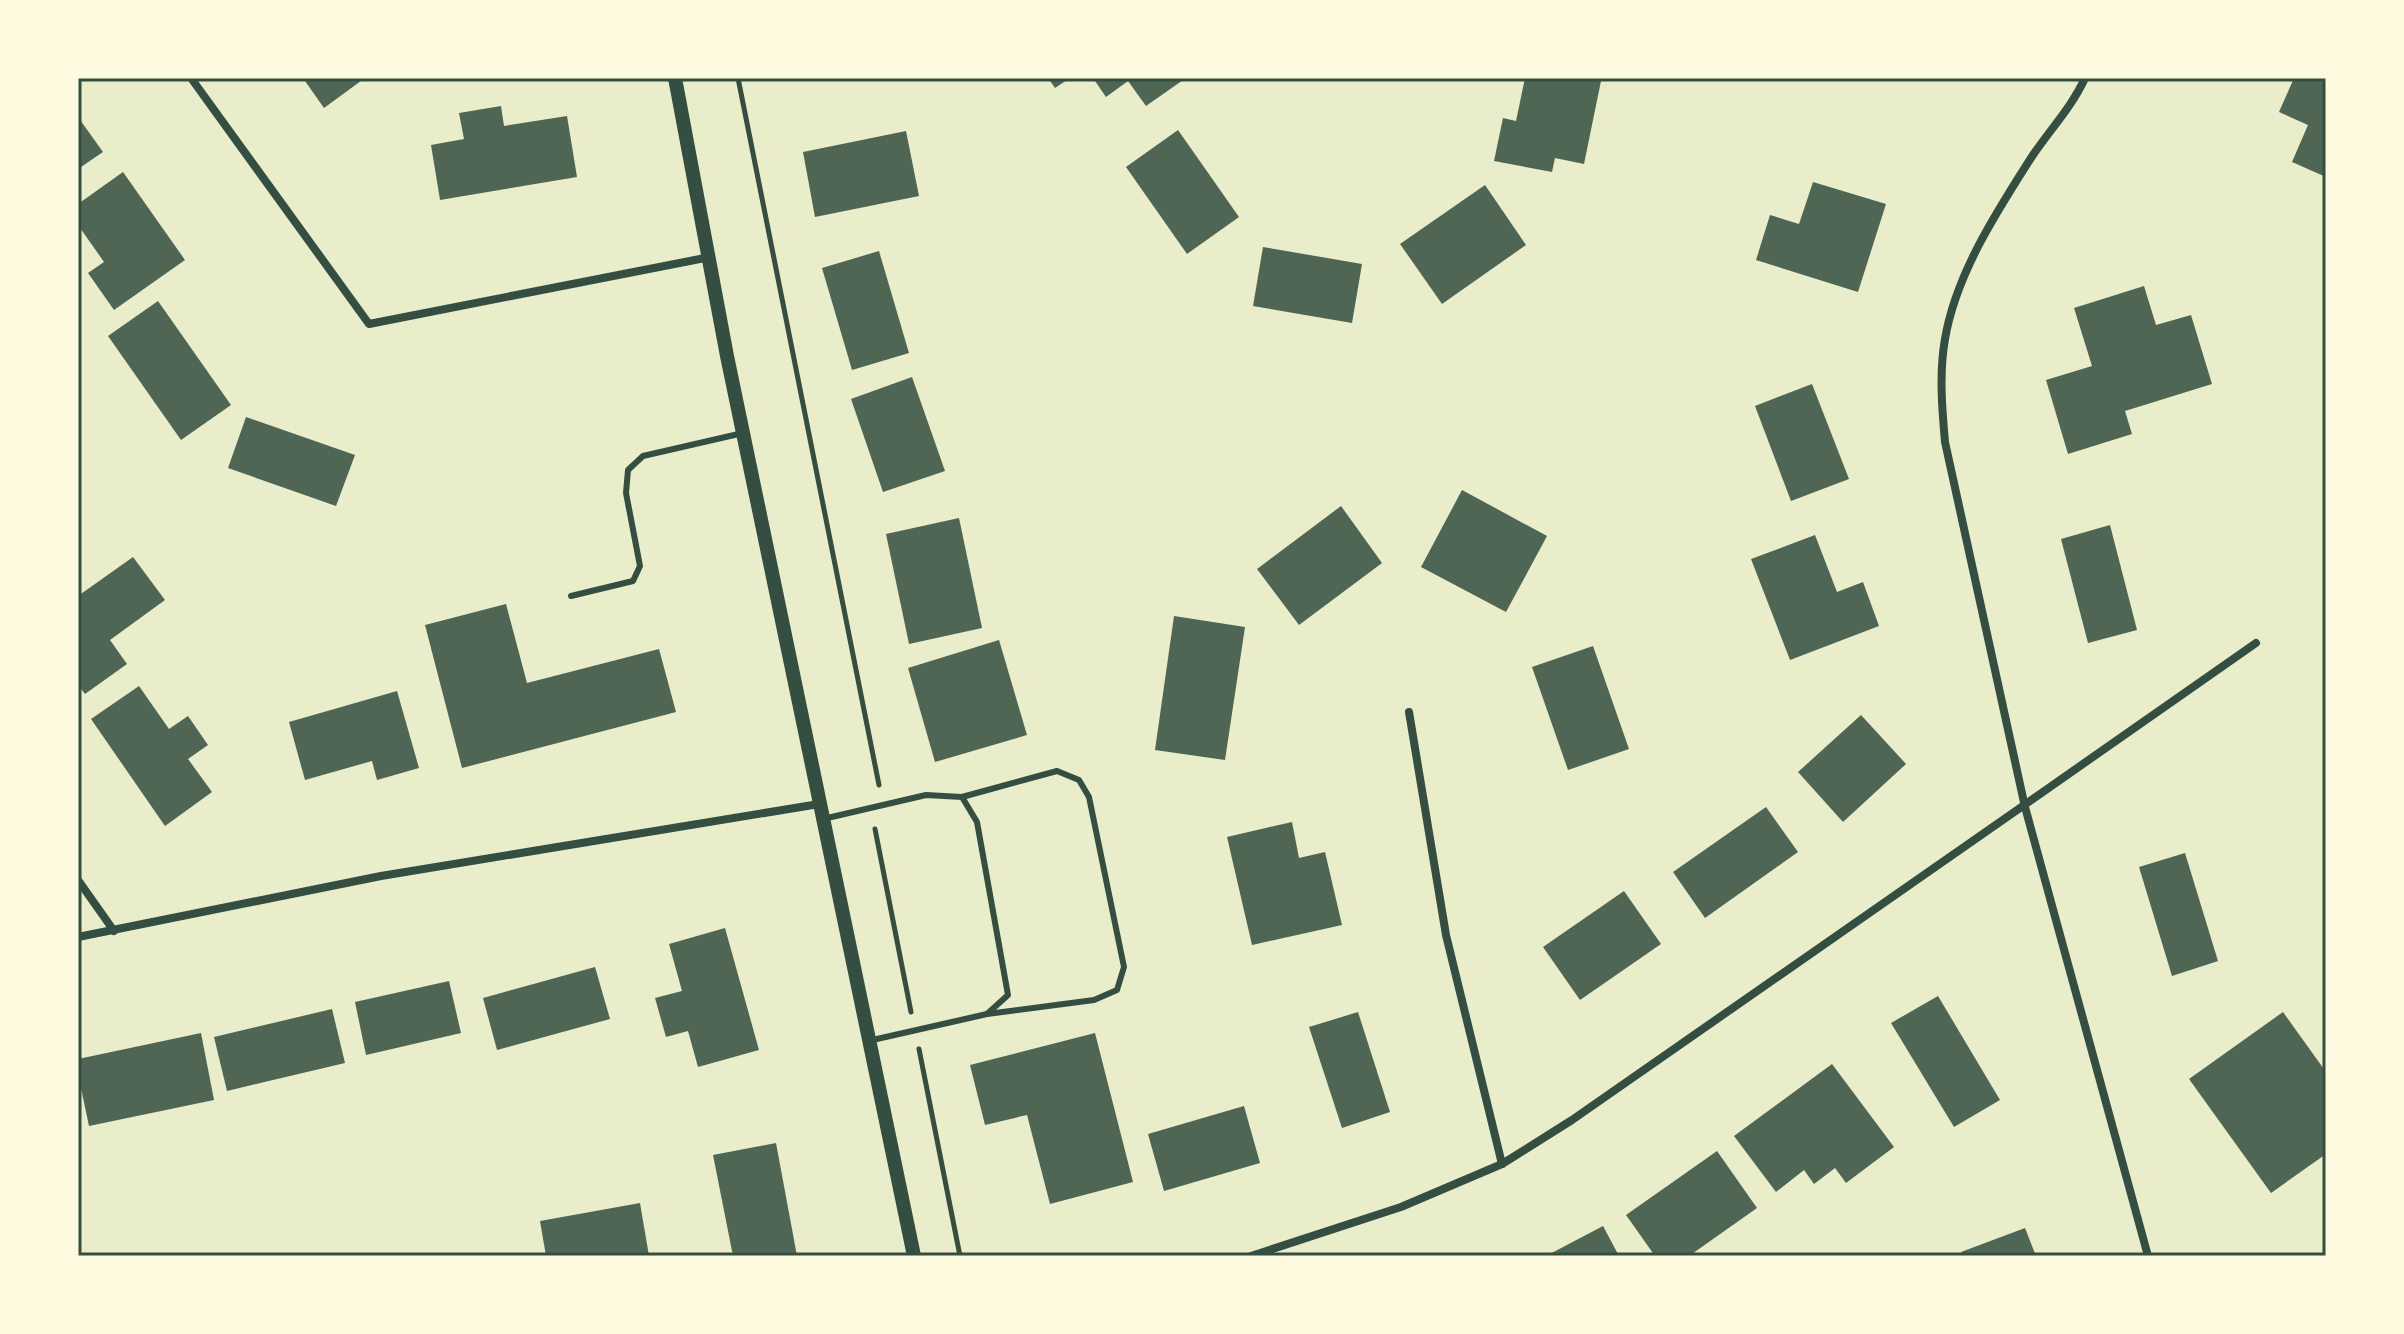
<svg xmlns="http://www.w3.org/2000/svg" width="2404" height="1334" viewBox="0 0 2404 1334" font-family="'Public Sans',sans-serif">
  <rect width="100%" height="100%" fill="#e9edc9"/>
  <g fill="#4f6655">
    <path d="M 308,78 L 365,78 L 324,108 L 305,81 Z"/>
    <path d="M 1048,78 L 1070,78 L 1055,88 Z"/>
    <path d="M 1093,78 L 1186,78 L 1146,106 L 1128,81 L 1106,97 Z"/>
    <path d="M 1525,78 L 1586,78 L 1601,81 L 1584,164 L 1555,158 L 1552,172 L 1494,161 L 1503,118 L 1516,121 Z"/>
    <path d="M 2294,78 L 2326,78 L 2326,177 L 2292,162 L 2308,125 L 2279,112 Z"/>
    <path d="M 501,106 L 504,126 L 567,116 L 577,177 L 440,200 L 431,145 L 464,139 L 459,113 Z"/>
    <path d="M 78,117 L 103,152 L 78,169 Z"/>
    <path d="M 1178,130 L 1239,217 L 1187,254 L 1126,167 Z"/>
    <path d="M 906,131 L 919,196 L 815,217 L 803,152 Z"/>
    <path d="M 123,172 L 185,260 L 114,310 L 88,273 L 104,262 L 78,225 L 78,204 Z"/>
    <path d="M 1813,182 L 1886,204 L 1858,292 L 1756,260 L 1770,215 L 1799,224 Z"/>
    <path d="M 1485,185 L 1526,245 L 1442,304 L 1400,244 Z"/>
    <path d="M 1263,247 L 1362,264 L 1352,323 L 1253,306 Z"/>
    <path d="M 879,251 L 909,353 L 852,370 L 822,268 Z"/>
    <path d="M 2144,286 L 2156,325 L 2191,315 L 2212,384 L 2125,411 L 2132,434 L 2068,454 L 2046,380 L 2092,366 L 2074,308 Z"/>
    <path d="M 158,301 L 231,405 L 181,440 L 108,336 Z"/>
    <path d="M 912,377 L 945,471 L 883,492 L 851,399 Z"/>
    <path d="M 1812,384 L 1849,479 L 1791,501 L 1755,406 Z"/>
    <path d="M 246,417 L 355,455 L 336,506 L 228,468 Z"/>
    <path d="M 1462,490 L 1547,536 L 1506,612 L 1421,567 Z"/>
    <path d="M 1341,506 L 1382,563 L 1299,625 L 1257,569 Z"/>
    <path d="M 959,518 L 982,628 L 909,644 L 886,534 Z"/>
    <path d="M 2110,525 L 2137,630 L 2088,643 L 2061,539 Z"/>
    <path d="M 1815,535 L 1837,592 L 1863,582 L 1879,626 L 1790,660 L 1751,559 Z"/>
    <path d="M 133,557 L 165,600 L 110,640 L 127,664 L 85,694 L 78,685 L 78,596 Z"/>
    <path d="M 506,604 L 527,683 L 659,649 L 676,712 L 462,768 L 425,625 Z"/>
    <path d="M 1174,616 L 1245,627 L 1225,760 L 1155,750 Z"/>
    <path d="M 999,640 L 1027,735 L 935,762 L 908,668 Z"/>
    <path d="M 1593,646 L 1629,749 L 1568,770 L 1532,667 Z"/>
    <path d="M 139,686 L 169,729 L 188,716 L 208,745 L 188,759 L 212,792 L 165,826 L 91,719 Z"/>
    <path d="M 397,691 L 419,768 L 377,780 L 372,761 L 305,780 L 289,722 Z"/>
    <path d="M 1861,715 L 1906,764 L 1843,822 L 1798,772 Z"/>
    <path d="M 1766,807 L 1798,852 L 1705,918 L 1673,872 Z"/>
    <path d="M 1292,822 L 1299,858 L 1325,852 L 1342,925 L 1252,945 L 1227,837 Z"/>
    <path d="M 2185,853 L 2218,961 L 2172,976 L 2139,867 Z"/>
    <path d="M 1624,891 L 1661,944 L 1580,1000 L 1543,947 Z"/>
    <path d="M 725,928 L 759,1050 L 698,1067 L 688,1031 L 666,1037 L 655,998 L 682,991 L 669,944 Z"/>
    <path d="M 595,967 L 610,1019 L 497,1050 L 483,998 Z"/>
    <path d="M 449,981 L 461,1033 L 366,1055 L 355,1002 Z"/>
    <path d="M 1938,996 L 2000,1100 L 1954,1127 L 1891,1023 Z"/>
    <path d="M 332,1009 L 345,1063 L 227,1091 L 214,1037 Z"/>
    <path d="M 1358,1012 L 1390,1112 L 1342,1128 L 1309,1027 Z"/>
    <path d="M 2283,1012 L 2326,1072 L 2326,1154 L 2271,1193 L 2189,1079 Z"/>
    <path d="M 201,1033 L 214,1100 L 89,1126 L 78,1074 L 78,1059 Z"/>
    <path d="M 1095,1033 L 1133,1182 L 1050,1204 L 1027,1115 L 985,1125 L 970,1065 Z"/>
    <path d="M 1832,1064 L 1894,1147 L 1846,1183 L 1835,1168 L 1814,1184 L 1804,1170 L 1776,1192 L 1734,1136 Z"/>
    <path d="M 1244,1106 L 1260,1163 L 1164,1191 L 1148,1134 Z"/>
    <path d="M 776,1143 L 797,1256 L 733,1256 L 713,1155 Z"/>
    <path d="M 1717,1151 L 1757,1208 L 1689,1256 L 1655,1256 L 1626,1215 Z"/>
    <path d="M 640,1203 L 649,1256 L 546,1256 L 540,1221 Z"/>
    <path d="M 1603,1226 L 1619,1256 L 1546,1256 Z"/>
    <path d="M 2025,1228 L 2036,1256 L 1963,1256 L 1961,1252 Z"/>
  </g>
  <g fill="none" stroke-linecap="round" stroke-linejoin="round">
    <g stroke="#344e41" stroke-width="5">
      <path d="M 738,78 L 879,785"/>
      <path d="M 875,829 L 911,1012"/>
      <path d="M 919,1049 L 960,1256"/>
    </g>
    <g stroke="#344e41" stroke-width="6">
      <path d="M 571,596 L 633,581 L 640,566 L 626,493 L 628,470 L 643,456 L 743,433"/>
      <path d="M 962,797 L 1057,771 L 1079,780 L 1089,797 L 1124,967 L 1117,990 L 1094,1000 L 987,1014"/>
      <path d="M 823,819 L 926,795 L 962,797 L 977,822 L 1008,995 L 987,1014 L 868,1041"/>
    </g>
    <g stroke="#344e41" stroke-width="8">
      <path d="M 191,78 L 369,324 L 710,257"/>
      <path d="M 2085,78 C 2072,107 2048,132 2031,158 C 1996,213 1956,274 1945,339 C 1939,373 1942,408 1945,442 L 2025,807 L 2148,1256"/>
      <path d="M 1409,712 L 1446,935 L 1502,1164"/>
      <path d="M 78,880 L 114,931"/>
      <path d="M 78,937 L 381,876 L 819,804"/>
      <path d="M 1251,1256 L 1401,1207 L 1502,1164 L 1572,1120 C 1801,962 2028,802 2256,643"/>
    </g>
    <path stroke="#344e41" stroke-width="14" d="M 675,78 L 727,356 L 914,1256"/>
  </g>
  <rect width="2404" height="1334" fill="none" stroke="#fefae0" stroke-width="160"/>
  <rect x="80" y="80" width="2244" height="1174" fill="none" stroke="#344e41" stroke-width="3"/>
</svg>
